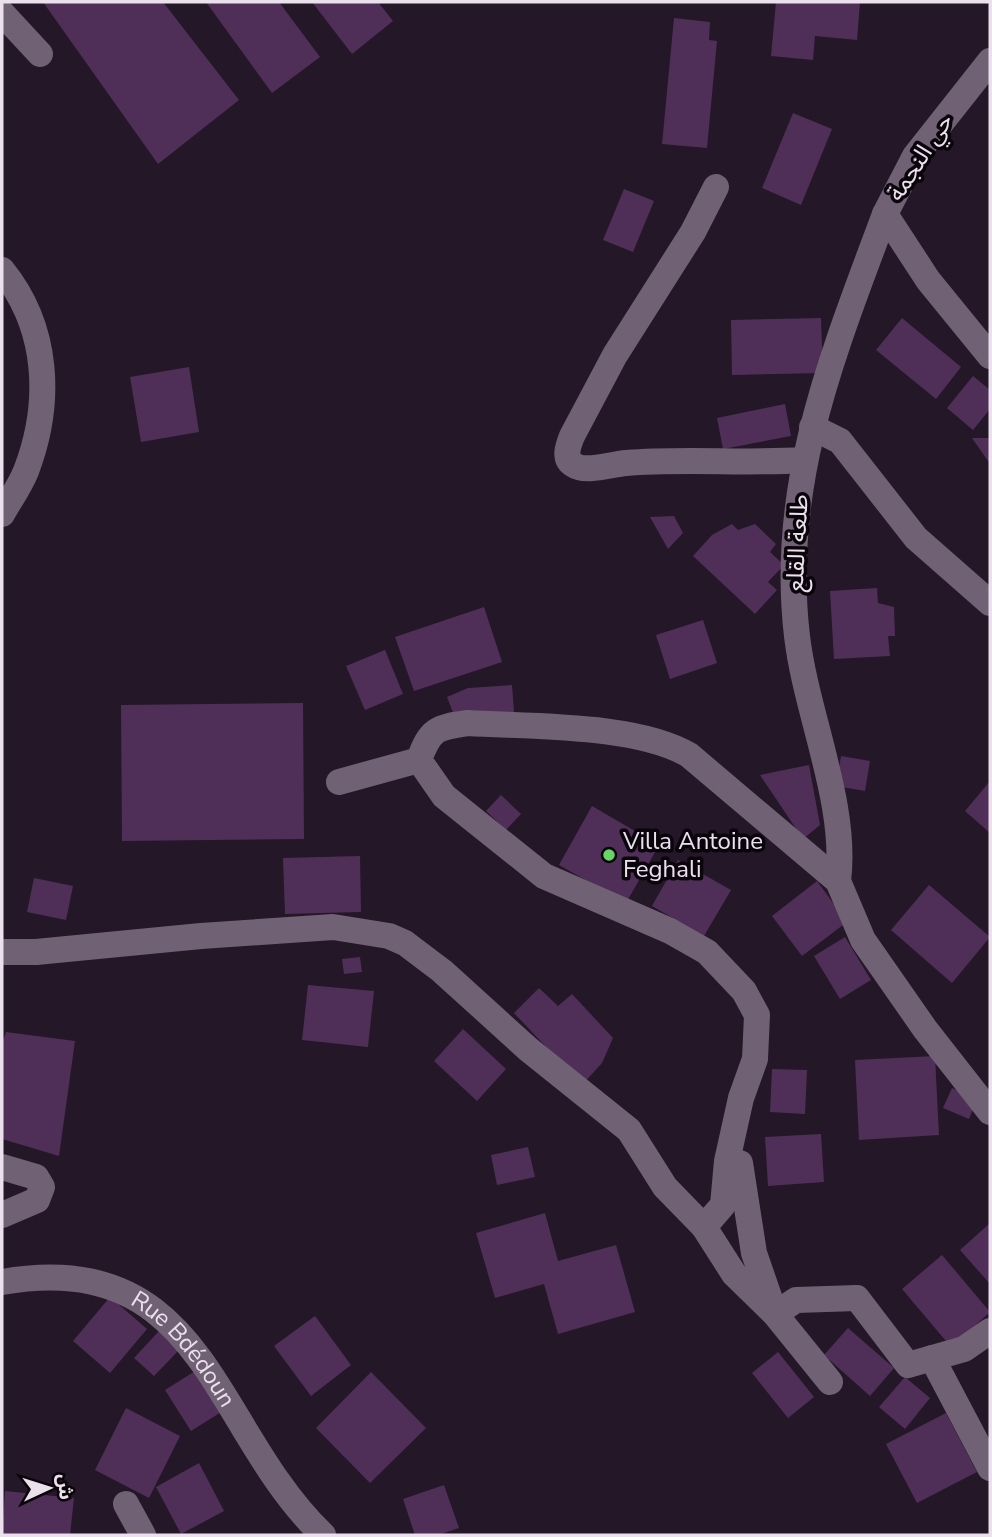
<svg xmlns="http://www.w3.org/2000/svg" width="992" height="1537" viewBox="0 0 992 1537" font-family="'Nunito Sans','Noto Sans Arabic',sans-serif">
  <rect width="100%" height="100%" fill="#241727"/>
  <g fill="#4f2f58">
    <path d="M 43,2 L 163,2 L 239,100 L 158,164 Z"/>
    <path d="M 206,2 L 279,2 L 320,57 L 272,93 Z"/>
    <path d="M 312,2 L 378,2 L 393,21 L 352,54 Z"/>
    <path d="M 776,2 L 860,2 L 857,40 L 815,36 L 813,60 L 771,56 Z"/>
    <path d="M 674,18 L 710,22 L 709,40 L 717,41 L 707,148 L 662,144 Z"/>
    <path d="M 793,113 L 832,129 L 801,205 L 762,188 Z"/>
    <path d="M 624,189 L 654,201 L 633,252 L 603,240 Z"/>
    <path d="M 821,318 L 823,373 L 732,375 L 731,320 Z"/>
    <path d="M 902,318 L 961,367 L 936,399 L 876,350 Z"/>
    <path d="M 189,367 L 199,432 L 141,442 L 130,377 Z"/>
    <path d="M 973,376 L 990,390 L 990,409 L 973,430 L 947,408 Z"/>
    <path d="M 785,404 L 791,436 L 723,449 L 717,418 Z"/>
    <path d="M 972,438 L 990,438 L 990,464 Z"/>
    <path d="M 674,516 L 683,533 L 668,549 L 650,517 Z"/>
    <path d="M 732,524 L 738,530 L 755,524 L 776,544 L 770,552 L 784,565 L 768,582 L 777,590 L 755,614 L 693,556 L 712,535 Z"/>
    <path d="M 877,588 L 878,603 L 894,607 L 895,636 L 888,636 L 890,656 L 834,659 L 830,591 Z"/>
    <path d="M 484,607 L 502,662 L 414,691 L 395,637 Z"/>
    <path d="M 703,620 L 717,663 L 670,679 L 656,635 Z"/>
    <path d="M 385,650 L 403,694 L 365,710 L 346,666 Z"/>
    <path d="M 512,685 L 515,725 L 454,715 L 447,697 L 468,688 Z"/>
    <path d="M 303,703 L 304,839 L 122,841 L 121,705 Z"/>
    <path d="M 841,756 L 870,761 L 865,791 L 836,786 Z"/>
    <path d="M 809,765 L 820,825 L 803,839 L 760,775 Z"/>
    <path d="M 990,781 L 990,833 L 965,811 Z"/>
    <path d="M 501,795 L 521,814 L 506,830 L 486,811 Z"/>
    <path d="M 592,806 L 659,845 L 626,903 L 559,865 Z"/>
    <path d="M 360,856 L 361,912 L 285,914 L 283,858 Z"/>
    <path d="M 678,860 L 731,890 L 704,936 L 652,906 Z"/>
    <path d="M 34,878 L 73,886 L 66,920 L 27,912 Z"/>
    <path d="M 817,881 L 847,922 L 802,956 L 772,916 Z"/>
    <path d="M 929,885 L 990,937 L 952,983 L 891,930 Z"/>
    <path d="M 845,937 L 871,980 L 840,999 L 814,956 Z"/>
    <path d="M 360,957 L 362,972 L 344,974 L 342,959 Z"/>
    <path d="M 308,985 L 374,991 L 368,1047 L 302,1040 Z"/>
    <path d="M 539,988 L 558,1006 L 572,994 L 613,1038 L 602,1063 L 582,1085 L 514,1013 Z"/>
    <path d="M 463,1029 L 506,1069 L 477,1101 L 434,1061 Z"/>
    <path d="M 6,1032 L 75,1041 L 59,1156 L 2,1139 L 2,1044 Z"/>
    <path d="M 935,1056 L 939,1135 L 859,1140 L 855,1060 Z"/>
    <path d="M 772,1069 L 807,1070 L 805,1114 L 770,1112 Z"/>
    <path d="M 952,1088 L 977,1099 L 969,1119 L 943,1108 Z"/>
    <path d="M 821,1134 L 824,1182 L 768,1186 L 765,1137 Z"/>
    <path d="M 528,1147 L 535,1177 L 497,1185 L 491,1155 Z"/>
    <path d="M 545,1213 L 558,1261 L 616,1245 L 635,1312 L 558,1334 L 544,1284 L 495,1298 L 476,1233 Z"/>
    <path d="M 990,1223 L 990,1284 L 960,1250 Z"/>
    <path d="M 942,1255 L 990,1312 L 951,1347 L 902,1289 Z"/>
    <path d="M 110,1297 L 147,1329 L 110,1373 L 73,1341 Z"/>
    <path d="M 315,1316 L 351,1365 L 311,1396 L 274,1346 Z"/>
    <path d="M 848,1328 L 894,1368 L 870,1396 L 824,1355 Z"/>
    <path d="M 160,1330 L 180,1349 L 154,1376 L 134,1358 Z"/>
    <path d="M 778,1352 L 814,1397 L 788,1418 L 752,1373 Z"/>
    <path d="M 200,1368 L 226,1409 L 191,1431 L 165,1390 Z"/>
    <path d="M 371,1372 L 426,1428 L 370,1483 L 316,1428 Z"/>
    <path d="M 905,1377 L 930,1398 L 905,1429 L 879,1407 Z"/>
    <path d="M 126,1408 L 180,1436 L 149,1498 L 95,1470 Z"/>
    <path d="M 946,1413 L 977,1472 L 917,1503 L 886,1444 Z"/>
    <path d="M 199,1463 L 224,1511 L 181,1534 L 156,1487 Z"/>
    <path d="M 444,1485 L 459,1528 L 438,1535 L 415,1535 L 403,1499 Z"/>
    <path d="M 5,1491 L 74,1498 L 70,1535 L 2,1535 Z"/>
  </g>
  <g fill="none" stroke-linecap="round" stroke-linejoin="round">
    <g stroke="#706174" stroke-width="26">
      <path d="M 2,13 L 40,54"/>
      <path d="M 990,61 L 915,156 L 885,214 L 928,280 L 990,356"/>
      <path d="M 716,187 L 693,232 L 615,355 L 572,436 C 568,446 563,459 574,465 C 585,473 612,464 626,463 C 685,458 744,464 803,460"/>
      <path d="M 2,270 C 49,328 52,403 26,471 C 20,486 10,500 2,514"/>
      <path d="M 812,427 L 840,441 L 916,538 L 990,603"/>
      <path d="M 339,782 L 419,760"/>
      <path d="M 838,881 C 848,804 806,714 797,636 C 779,483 833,354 885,214"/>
      <path d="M 2,952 L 36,952 L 201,936 L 333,927 L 389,936 L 405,943 L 442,971 L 528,1049 L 629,1130 L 665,1187 L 704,1227 L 723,1205 L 727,1161 L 741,1098 L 755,1059 L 757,1015 L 744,991 L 707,952 L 670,931 L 544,876 L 444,796 L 419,760 C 430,729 437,727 468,723 C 532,727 636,724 689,755 L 838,881 L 863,940 L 925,1029 L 990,1112"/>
      <path d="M 740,1163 L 754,1253 L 775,1314 L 830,1382"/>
      <path d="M 2,1167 L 36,1177 L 42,1187 L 37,1200 L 2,1215"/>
      <path d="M 704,1227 L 734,1274 L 775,1314 L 796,1300 L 857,1298 L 908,1365 L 964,1349 L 990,1331"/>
      <path id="s1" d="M 2,1282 C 206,1247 211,1428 323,1535"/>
      <path d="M 932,1358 L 990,1468"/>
      <path d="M 126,1504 L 143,1535"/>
    </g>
  </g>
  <circle fill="#67d466" stroke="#0a050b" stroke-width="2.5" cx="609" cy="855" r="7"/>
  <g text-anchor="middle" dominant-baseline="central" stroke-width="7" stroke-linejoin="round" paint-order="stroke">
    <g font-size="24" fill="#eae1ed" stroke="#0a050b">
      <text transform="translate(920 157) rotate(-57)">حي النجمة</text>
      <text transform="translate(797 543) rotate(-87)">طلعة القلع</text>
      <text stroke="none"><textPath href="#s1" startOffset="208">Rue Bdédoun</textPath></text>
    </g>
    <g font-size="24" fill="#eae1ed" stroke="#0a050b" text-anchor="start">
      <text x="623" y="841">Villa Antoine<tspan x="623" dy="28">Feghali</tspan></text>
    </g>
  </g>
  <rect width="992" height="1537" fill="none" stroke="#eae1ed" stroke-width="7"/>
  <g transform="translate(49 1488) rotate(86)" stroke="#0a050b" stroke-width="5" paint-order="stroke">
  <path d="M0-5L12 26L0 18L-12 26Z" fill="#eae1ed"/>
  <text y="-10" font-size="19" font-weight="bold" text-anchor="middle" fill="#eae1ed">ش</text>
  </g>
</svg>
